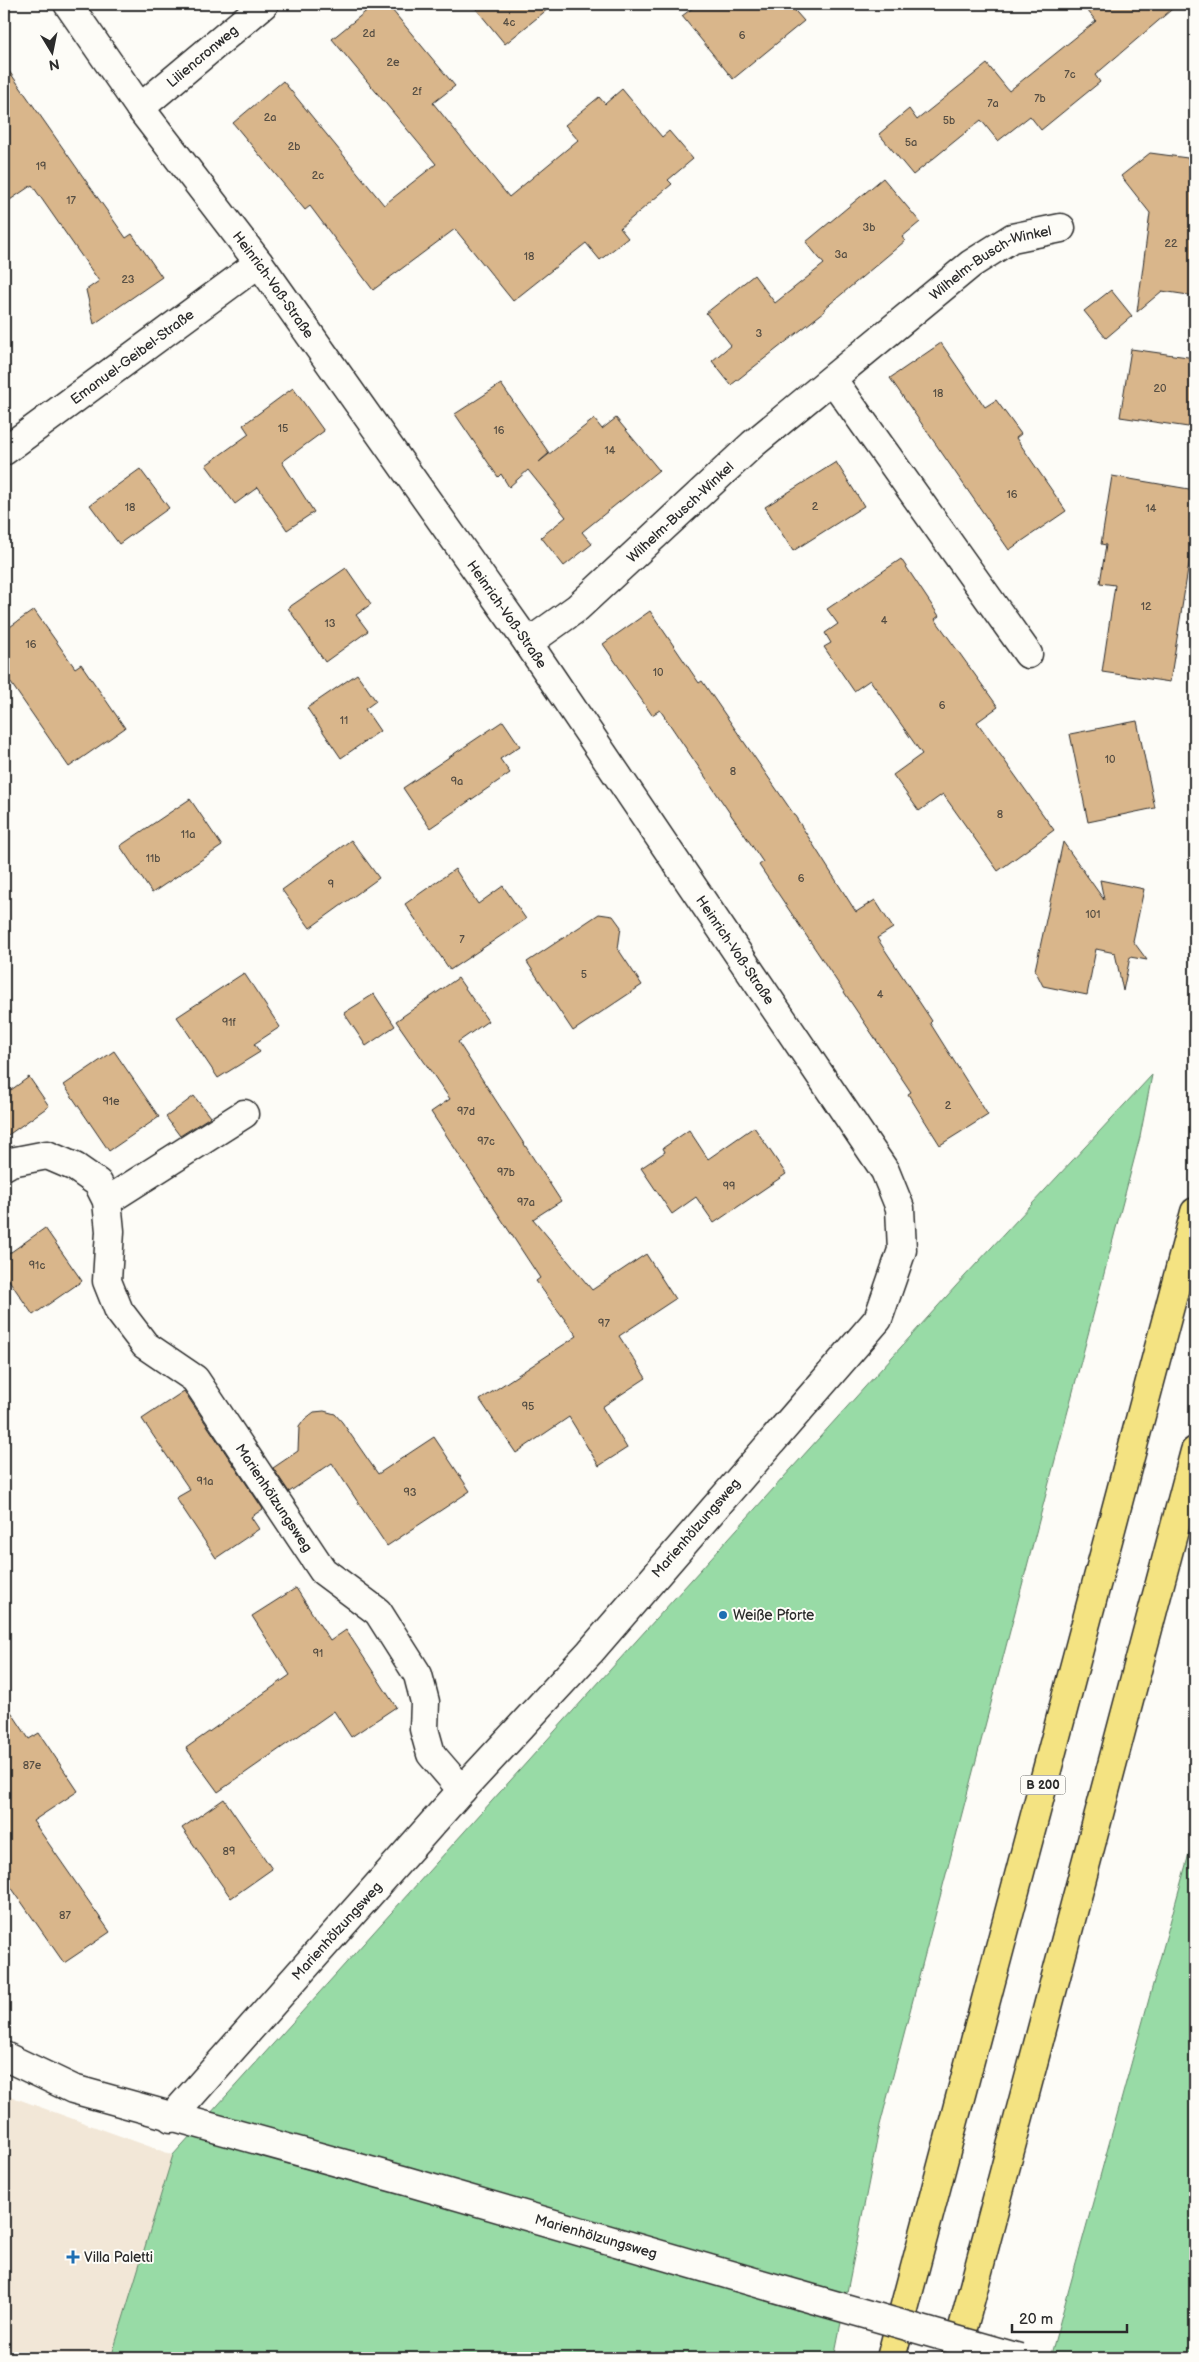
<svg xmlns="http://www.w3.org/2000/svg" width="1199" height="2362" viewBox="0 0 1199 2362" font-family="'Balsamiq Sans',sans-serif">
  <rect width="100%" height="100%" fill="#fdfcf7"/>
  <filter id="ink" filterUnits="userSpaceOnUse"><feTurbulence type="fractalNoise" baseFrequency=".02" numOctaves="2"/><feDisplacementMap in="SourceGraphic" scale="10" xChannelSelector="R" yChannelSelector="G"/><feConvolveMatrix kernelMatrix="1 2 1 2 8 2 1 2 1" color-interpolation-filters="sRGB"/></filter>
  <g filter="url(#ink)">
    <path fill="#f2e7d7" d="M 4,2094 L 173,2155 L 111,2358 L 4,2358 Z"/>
    <g fill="#98dba6" stroke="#628368">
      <path d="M 1152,1075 L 1140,1137 L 880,2125 L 834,2358 L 111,2358 L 173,2155 L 965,1276 Z"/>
      <path d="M 1195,1832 L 1195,2358 L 1050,2358 Z"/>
    </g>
    <g fill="#d9b68b" stroke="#2b2b2b">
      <path d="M 375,4 L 387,4 L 455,86 L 433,103 L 509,197 L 578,140 L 565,125 L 599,97 L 605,104 L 622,89 L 662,137 L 669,131 L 693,159 L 668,180 L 672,184 L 620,228 L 628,238 L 600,260 L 586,243 L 513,301 L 455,229 L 373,290 L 310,206 L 305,210 L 233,123 L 283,81 L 384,205 L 436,164 L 332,39 Z"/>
      <path d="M 472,4 L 554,4 L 505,44 Z"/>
      <path d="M 698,4 L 789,4 L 804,21 L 733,79 L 682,16 Z"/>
      <path d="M 1082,4 L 1178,4 L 1095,75 L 1100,82 L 1041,130 L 1030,116 L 998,141 L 981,120 L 913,175 L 879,134 L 909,109 L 917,120 L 987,64 L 1009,91 L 1096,21 Z"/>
      <path d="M 4,64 L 126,238 L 132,234 L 162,277 L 94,324 L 86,290 L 99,281 L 32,185 L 4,204 Z"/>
      <path d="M 1150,153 L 1195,159 L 1195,296 L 1162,291 L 1137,312 L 1150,213 L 1121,176 Z"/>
      <path d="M 883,178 L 920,222 L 902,237 L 905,241 L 824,309 L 825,311 L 731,385 L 712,361 L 731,345 L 706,313 L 754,275 L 775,303 L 824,264 L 806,242 Z"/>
      <path d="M 1111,290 L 1132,316 L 1106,338 L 1084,311 Z"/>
      <path d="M 941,343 L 985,407 L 996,400 L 1021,434 L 1016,438 L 1066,511 L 1009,550 L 890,378 Z"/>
      <path d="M 1131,349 L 1195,358 L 1195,428 L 1120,417 Z"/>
      <path d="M 501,384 L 549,453 L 539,462 L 594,419 L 602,429 L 616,418 L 659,470 L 582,532 L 592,544 L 564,566 L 541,537 L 566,517 L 528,470 L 509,487 L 501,474 L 498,477 L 455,414 Z"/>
      <path d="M 293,388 L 324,431 L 282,462 L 314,512 L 287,530 L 258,487 L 235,504 L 206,465 L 249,434 L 243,425 Z"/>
      <path d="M 836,462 L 864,506 L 793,551 L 765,507 Z"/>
      <path d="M 140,469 L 169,508 L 119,544 L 90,505 Z"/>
      <path d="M 1112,476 L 1195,490 L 1195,526 L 1170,682 L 1102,672 L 1115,585 L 1100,583 L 1106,545 L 1101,544 Z"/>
      <path d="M 901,559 L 939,616 L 935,619 L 998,707 L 977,722 L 1054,830 L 998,871 L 943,794 L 919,811 L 893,775 L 922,754 L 870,680 L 854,691 L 824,647 L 831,643 L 825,633 L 838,624 L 827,609 Z"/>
      <path d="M 346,568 L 371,604 L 356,615 L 368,631 L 325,662 L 288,608 Z"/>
      <path d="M 34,610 L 75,668 L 81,664 L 125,728 L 69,767 L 4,673 L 4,631 Z"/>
      <path d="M 650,611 L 699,683 L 702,681 L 795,816 L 856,912 L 875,900 L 893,928 L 877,938 L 932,1021 L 930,1023 L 988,1115 L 940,1145 L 908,1094 L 911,1092 L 759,865 L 763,862 L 660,710 L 652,715 L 603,644 Z"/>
      <path d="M 357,674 L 376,701 L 365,709 L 380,731 L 341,758 L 307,708 Z"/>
      <path d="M 503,721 L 520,746 L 500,759 L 510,773 L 430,828 L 403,788 Z"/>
      <path d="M 1137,721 L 1155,808 L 1088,822 L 1070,734 Z"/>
      <path d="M 190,799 L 222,846 L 152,893 L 120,846 Z"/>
      <path d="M 351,840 L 379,878 L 310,928 L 282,890 Z"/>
      <path d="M 1063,842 L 1104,900 L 1100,880 L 1144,889 L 1133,941 L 1147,960 L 1130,957 L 1123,991 L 1115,953 L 1096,949 L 1087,995 L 1043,986 L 1035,970 Z"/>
      <path d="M 455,869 L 478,904 L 503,886 L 526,919 L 450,970 L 405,904 Z"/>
      <path d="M 599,914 L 613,916 L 621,927 L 618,949 L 642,985 L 573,1031 L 527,962 Z"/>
      <path d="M 244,973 L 280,1027 L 254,1044 L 260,1052 L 218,1078 L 177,1017 Z"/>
      <path d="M 458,978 L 488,1021 L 458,1042 L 561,1201 L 533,1219 L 592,1290 L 646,1254 L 675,1299 L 619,1336 L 646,1378 L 602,1407 L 627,1448 L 599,1466 L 569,1417 L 516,1453 L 480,1400 L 577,1336 L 536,1281 L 540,1278 L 431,1112 L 450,1099 L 396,1021 Z"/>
      <path d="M 374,994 L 395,1026 L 366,1046 L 344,1013 Z"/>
      <path d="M 114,1051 L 159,1117 L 109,1151 L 64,1085 Z"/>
      <path d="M 29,1077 L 49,1106 L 4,1138 L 4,1095 Z"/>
      <path d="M 194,1096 L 210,1117 L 180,1136 L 166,1117 Z"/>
      <path d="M 754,1127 L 786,1174 L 714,1223 L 696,1197 L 672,1214 L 641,1168 L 665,1152 L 663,1148 L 689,1130 L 708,1159 Z"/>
      <path d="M 45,1228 L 82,1281 L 33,1315 L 4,1273 L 4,1257 Z"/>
      <path d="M 184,1391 L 263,1509 L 251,1517 L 259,1529 L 216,1558 L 176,1498 L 190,1490 L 142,1419 Z"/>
      <path d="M 324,1411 L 335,1414 L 342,1422 L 378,1474 L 434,1437 L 470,1491 L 387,1546 L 332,1463 L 289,1492 L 273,1468 L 298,1451 L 299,1427 L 305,1419 L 314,1412 Z"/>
      <path d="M 296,1588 L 330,1641 L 346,1630 L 396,1707 L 351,1737 L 334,1711 L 218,1792 L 186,1748 L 290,1675 L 252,1616 Z"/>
      <path d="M 4,1701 L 29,1739 L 39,1733 L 78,1791 L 33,1821 L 110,1932 L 64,1963 L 4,1877 Z"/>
      <path d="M 224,1799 L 272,1869 L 231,1898 L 182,1828 Z"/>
    </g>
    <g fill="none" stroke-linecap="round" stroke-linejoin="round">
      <defs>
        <g id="minor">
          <path id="s1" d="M 68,4 L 140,108 L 259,263 L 528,643 L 885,1171 L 900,1208 L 902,1250 L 878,1319 L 590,1652 L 462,1790 L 171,2118"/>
          <path id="s2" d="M 140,108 L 264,4"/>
          <path d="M 833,380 L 1028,654"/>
          <path id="s3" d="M 4,451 L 259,263"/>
          <path id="s4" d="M 528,643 L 577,608 L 753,444 L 971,264 L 1012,238 L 1061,228"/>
          <path id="s5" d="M 4,1166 L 11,1162 L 47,1155 L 75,1167 L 98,1183 L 107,1201 L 110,1231 L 107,1281 L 119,1311 L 145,1345 L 195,1379 L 323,1571 L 378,1612 L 418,1675 L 425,1702 L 424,1729 L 431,1754 L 462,1790"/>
          <path d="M 107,1201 L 244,1114"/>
          <path id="s6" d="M 4,2056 L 73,2089 L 406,2181 L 799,2295"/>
        </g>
        <g id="highway">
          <path d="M 891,2358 L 1195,1212"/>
          <path d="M 955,2358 L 1195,1451"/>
        </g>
      </defs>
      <use href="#minor" stroke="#2b2b2b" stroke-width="31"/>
      <use href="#highway" stroke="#2b2b2b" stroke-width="31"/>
      <use href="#minor" stroke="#fdfcf7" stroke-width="28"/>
      <use href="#highway" stroke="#f4e382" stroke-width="28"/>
      <defs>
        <path id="minor-bridge" d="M 799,2295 L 1019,2358"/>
      </defs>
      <use href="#minor-bridge" stroke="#2b2b2b" stroke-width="31" stroke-linecap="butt"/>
      <use href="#minor-bridge" stroke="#fdfcf7" stroke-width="28"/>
    </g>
  </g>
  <g fill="#1f6fb2" stroke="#fdfcf7" stroke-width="2">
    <circle cx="723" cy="1615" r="5"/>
    <path d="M70.5 2249.5h5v5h5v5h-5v5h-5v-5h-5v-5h5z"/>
  </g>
  <g text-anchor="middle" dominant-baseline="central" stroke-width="4" stroke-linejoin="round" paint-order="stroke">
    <g font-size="11" fill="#564e43">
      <text x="509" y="22">4c</text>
      <text x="369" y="33">2d</text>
      <text x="742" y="35">6</text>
      <text x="393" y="62">2e</text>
      <text x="1070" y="74">7c</text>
      <text x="417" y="91">2f</text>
      <text x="1040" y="98">7b</text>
      <text x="993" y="103">7a</text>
      <text x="270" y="117">2a</text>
      <text x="949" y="120">5b</text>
      <text x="911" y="142">5a</text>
      <text x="294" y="146">2b</text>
      <text x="41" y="166">19</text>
      <text x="318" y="175">2c</text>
      <text x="71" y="200">17</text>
      <text x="869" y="227">3b</text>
      <text x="1171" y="243">22</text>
      <text x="841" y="254">3a</text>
      <text x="529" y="256">18</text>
      <text x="128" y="279">23</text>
      <text x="759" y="333">3</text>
      <text x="1160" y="388">20</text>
      <text x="938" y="393">18</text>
      <text x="283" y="428">15</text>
      <text x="499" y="430">16</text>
      <text x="610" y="450">14</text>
      <text x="1012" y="494">16</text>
      <text x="815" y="506">2</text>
      <text x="130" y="507">18</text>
      <text x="1151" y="508">14</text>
      <text x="1146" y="606">12</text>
      <text x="884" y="620">4</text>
      <text x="330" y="623">13</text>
      <text x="31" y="644">16</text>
      <text x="658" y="672">10</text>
      <text x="942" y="705">6</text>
      <text x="344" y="720">11</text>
      <text x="1110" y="759">10</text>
      <text x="733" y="771">8</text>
      <text x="457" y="781">9a</text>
      <text x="1000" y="814">8</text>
      <text x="188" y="834">11a</text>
      <text x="153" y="858">11b</text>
      <text x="801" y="878">6</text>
      <text x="331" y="884">9</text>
      <text x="1093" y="914">101</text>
      <text x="462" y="939">7</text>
      <text x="584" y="974">5</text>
      <text x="880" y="994">4</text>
      <text x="229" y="1022">91f</text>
      <text x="111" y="1101">91e</text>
      <text x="948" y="1105">2</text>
      <text x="466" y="1111">97d</text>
      <text x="486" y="1141">97c</text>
      <text x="506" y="1172">97b</text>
      <text x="729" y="1186">99</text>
      <text x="526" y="1202">97a</text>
      <text x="37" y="1265">91c</text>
      <text x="604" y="1323">97</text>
      <text x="528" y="1406">95</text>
      <text x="205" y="1481">91a</text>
      <text x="410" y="1492">93</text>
      <text x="318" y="1653">91</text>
      <text x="32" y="1765">87e</text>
      <text x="229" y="1851">89</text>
      <text x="65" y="1915">87</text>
    </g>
    <rect fill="#fdfcf7" stroke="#6a6a68" stroke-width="1" x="1020.5" y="1775.5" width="45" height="19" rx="4"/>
    <g font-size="12" font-weight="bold" fill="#2b2b2b">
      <text x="1043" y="1785">B 200</text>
    </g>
    <g font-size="14" fill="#2b2b2b" stroke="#fdfcf7">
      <text stroke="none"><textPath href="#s2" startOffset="81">Liliencronweg</textPath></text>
      <text stroke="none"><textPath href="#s4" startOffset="602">Wilhelm-Busch-Winkel</textPath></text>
      <text stroke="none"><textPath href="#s1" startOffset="348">Heinrich-Voß-Straße</textPath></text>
      <text stroke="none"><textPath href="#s3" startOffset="159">Emanuel-Geibel-Straße</textPath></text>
      <text stroke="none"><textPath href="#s4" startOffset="201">Wilhelm-Busch-Winkel</textPath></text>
      <text stroke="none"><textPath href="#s1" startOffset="752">Heinrich-Voß-Straße</textPath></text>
      <text stroke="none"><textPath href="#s1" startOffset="1158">Heinrich-Voß-Straße</textPath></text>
      <text stroke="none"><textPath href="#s5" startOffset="482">Marienhölzungsweg</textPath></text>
      <text transform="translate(696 1528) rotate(-49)">Marienhölzungsweg</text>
      <text transform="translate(337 1931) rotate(-48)">Marienhölzungsweg</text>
      <text stroke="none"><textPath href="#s6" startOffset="620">Marienhölzungsweg</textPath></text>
    </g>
    <g font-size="14" fill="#2b2b2b" stroke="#fdfcf7" text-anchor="start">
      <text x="733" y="1615">Weiße Pforte</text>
      <text x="84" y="2257">Villa Paletti</text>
    </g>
  </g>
  <rect width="1199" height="2362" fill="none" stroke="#fdfcf7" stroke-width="20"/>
  <rect x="10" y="10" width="1179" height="2342" fill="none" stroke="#2b2b2b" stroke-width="2" filter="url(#ink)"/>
  <g transform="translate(52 52) rotate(170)" stroke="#fdfcf7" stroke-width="4" paint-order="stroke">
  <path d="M0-4L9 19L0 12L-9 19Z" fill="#2b2b2b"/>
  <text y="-8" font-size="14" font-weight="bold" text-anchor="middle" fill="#2b2b2b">N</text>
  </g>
  <path d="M1012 2324v8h115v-8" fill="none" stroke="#2b2b2b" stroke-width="2.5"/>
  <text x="1019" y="2324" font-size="15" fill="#2b2b2b" stroke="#fdfcf7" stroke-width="4" paint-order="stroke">20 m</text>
</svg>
